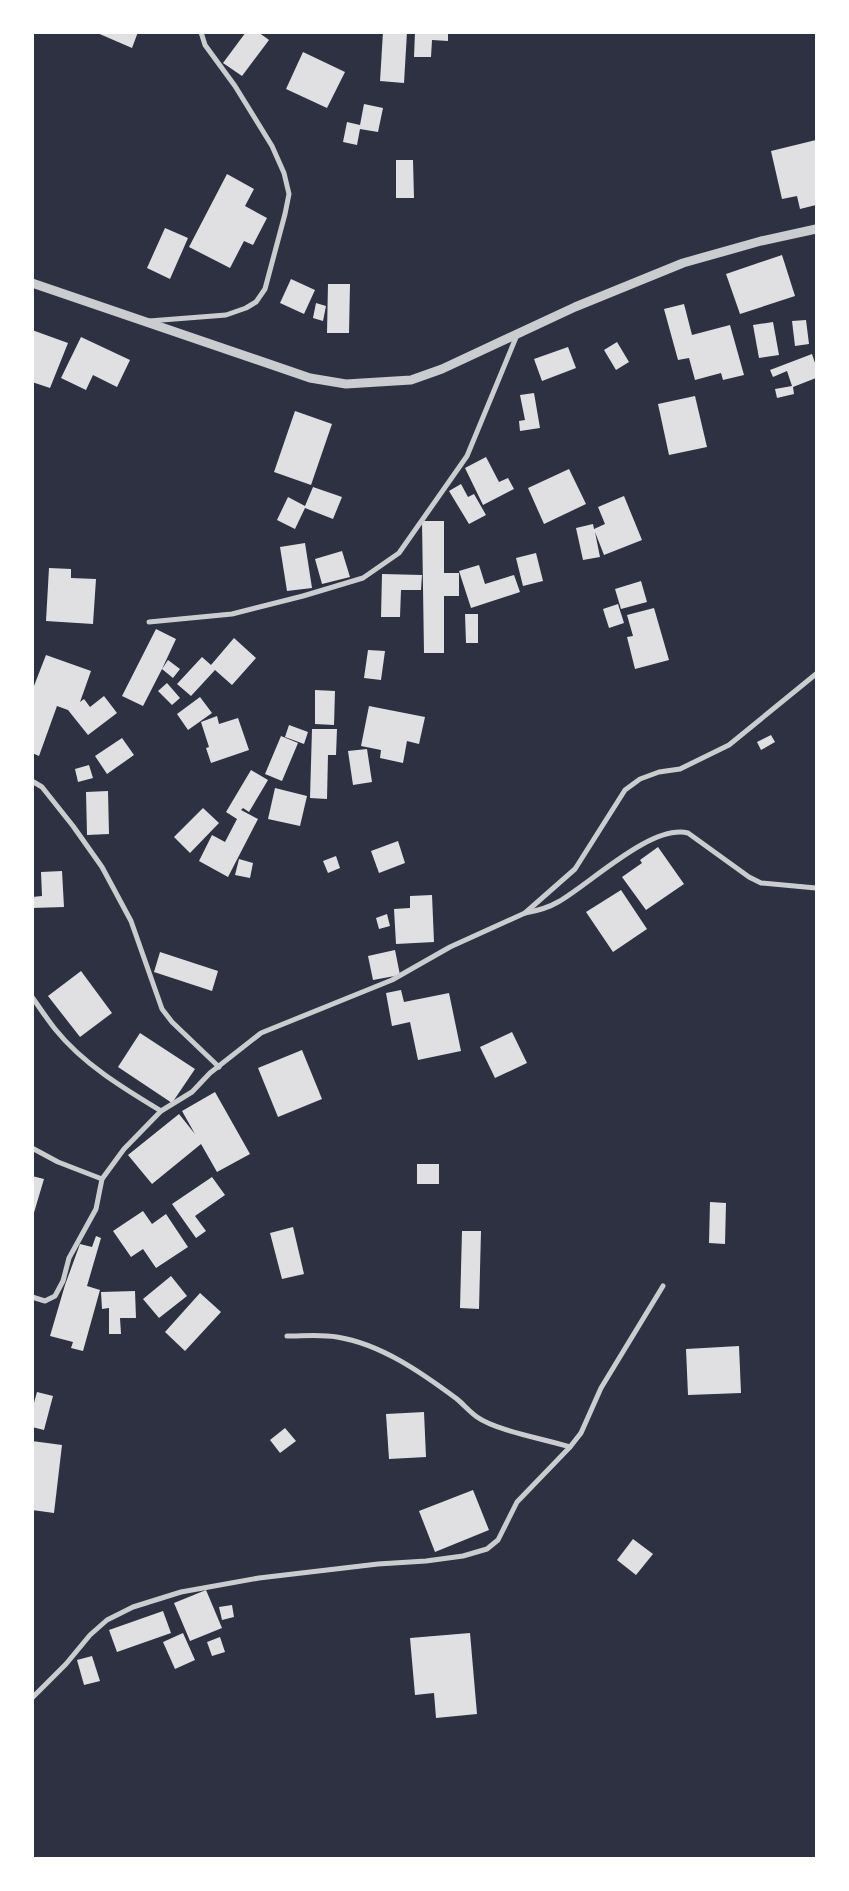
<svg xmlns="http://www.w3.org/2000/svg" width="849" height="1891" viewBox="0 0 849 1891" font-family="'Source Serif 4',serif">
  <rect width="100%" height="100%" fill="#2d3142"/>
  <g fill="#e0e0e3">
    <path d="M 95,32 L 138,32 L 132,48 Z"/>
    <path d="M 246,32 L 258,32 L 269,40 L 242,76 L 223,63 Z"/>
    <path d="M 383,32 L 407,32 L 404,83 L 380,81 Z"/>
    <path d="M 415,32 L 448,32 L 448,41 L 432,40 L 431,57 L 414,57 Z"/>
    <path d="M 303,52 L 345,72 L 327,108 L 286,89 Z"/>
    <path d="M 364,104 L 383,108 L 378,132 L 360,129 L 357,145 L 343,142 L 347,122 L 360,125 Z"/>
    <path d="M 816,140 L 816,205 L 800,209 L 797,196 L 782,199 L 771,151 Z"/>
    <path d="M 396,160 L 413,160 L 414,198 L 396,198 Z"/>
    <path d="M 227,174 L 254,189 L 245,206 L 267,218 L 253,245 L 244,241 L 230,268 L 189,247 Z"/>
    <path d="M 165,228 L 188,238 L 170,279 L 147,268 Z"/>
    <path d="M 782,255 L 795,296 L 740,314 L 726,274 Z"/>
    <path d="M 291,279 L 315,290 L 304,314 L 280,303 Z"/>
    <path d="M 328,284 L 350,284 L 349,333 L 327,333 Z"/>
    <path d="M 316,303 L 326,306 L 323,321 L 313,318 Z"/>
    <path d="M 684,304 L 692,335 L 730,325 L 744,375 L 723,380 L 721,373 L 695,380 L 689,358 L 678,360 L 664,309 Z"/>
    <path d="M 806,320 L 809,344 L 795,346 L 792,321 Z"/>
    <path d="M 773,322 L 779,355 L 759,358 L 753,325 Z"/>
    <path d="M 32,330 L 68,343 L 50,388 L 32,382 Z"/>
    <path d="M 81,337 L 130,360 L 117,387 L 93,375 L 86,390 L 61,378 Z"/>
    <path d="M 617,342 L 629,362 L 616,370 L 604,350 Z"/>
    <path d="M 568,347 L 576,368 L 542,381 L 534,359 Z"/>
    <path d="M 812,354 L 816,366 L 816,378 L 793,387 L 794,394 L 777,398 L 775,389 L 792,386 L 787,371 L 773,377 L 770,370 Z"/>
    <path d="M 534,393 L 540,428 L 520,431 L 519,421 L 525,420 L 520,395 Z"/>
    <path d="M 695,396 L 707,447 L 669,455 L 658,404 Z"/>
    <path d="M 295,411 L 332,424 L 311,485 L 274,472 Z"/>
    <path d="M 486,457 L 499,482 L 508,478 L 514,489 L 483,505 L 465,468 Z"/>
    <path d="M 569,469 L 586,504 L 544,524 L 528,488 Z"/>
    <path d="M 461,484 L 468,497 L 474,494 L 486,515 L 469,524 L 449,491 Z"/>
    <path d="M 313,487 L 342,497 L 333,519 L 305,508 L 295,529 L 277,520 L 288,497 L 305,506 Z"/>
    <path d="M 624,496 L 642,540 L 604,555 L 595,532 L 600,557 L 583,560 L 576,528 L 593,524 L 594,529 L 605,524 L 598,507 Z"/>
    <path d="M 422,521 L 444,521 L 444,573 L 459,573 L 459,596 L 444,596 L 444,653 L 424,653 Z"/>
    <path d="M 305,543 L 312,588 L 287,591 L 280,547 Z"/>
    <path d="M 342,551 L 350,577 L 322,584 L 315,559 Z"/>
    <path d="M 536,553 L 543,581 L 523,586 L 516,558 Z"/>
    <path d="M 479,565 L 485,584 L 514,575 L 520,592 L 471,608 L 459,571 Z"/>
    <path d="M 49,568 L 71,569 L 71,578 L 96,579 L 93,624 L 46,621 Z"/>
    <path d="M 382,574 L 422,575 L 421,590 L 401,590 L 400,617 L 381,617 Z"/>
    <path d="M 641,581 L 647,602 L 621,609 L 615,589 Z"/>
    <path d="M 618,604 L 624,623 L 609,628 L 603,609 Z"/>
    <path d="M 654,608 L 669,660 L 635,669 L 627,637 L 633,636 L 627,615 Z"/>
    <path d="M 465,614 L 478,614 L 478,643 L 466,643 Z"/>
    <path d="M 156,629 L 176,639 L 162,669 L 168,660 L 180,669 L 173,678 L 162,669 L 143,706 L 122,696 Z"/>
    <path d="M 234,638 L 256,658 L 232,685 L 215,670 L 191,696 L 177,684 L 202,657 L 211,665 Z"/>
    <path d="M 368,650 L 385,651 L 381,680 L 364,678 Z"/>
    <path d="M 46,655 L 91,671 L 80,702 L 84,699 L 90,707 L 104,696 L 117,713 L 88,735 L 68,710 L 57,706 L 39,756 L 32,753 L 32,691 Z"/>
    <path d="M 167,683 L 180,698 L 172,705 L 158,691 Z"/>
    <path d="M 315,690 L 335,691 L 334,725 L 315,724 Z"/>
    <path d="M 200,697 L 212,713 L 188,730 L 177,714 Z"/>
    <path d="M 369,706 L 425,717 L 419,744 L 407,741 L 403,763 L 380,758 L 381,750 L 361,746 Z"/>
    <path d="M 217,716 L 219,724 L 238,718 L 249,750 L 211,763 L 206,748 L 209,747 L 201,722 Z"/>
    <path d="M 289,725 L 308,732 L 304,744 L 285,737 Z"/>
    <path d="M 312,729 L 337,729 L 336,755 L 328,755 L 327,799 L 310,798 Z"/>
    <path d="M 771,735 L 775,742 L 761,750 L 757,742 Z"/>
    <path d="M 281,736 L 298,743 L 282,781 L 265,774 Z"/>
    <path d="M 122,738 L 134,755 L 107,774 L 95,756 Z"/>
    <path d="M 367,749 L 372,782 L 353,785 L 348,751 Z"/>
    <path d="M 89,765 L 93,778 L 78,782 L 75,769 Z"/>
    <path d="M 251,770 L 268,780 L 249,812 L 243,808 L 241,810 L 258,819 L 228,877 L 199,861 L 212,835 L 225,842 L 237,819 L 226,812 Z"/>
    <path d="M 275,788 L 307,796 L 300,826 L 268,819 Z"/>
    <path d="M 108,791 L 109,834 L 87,835 L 86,792 Z"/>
    <path d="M 203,808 L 219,823 L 190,853 L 174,837 Z"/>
    <path d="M 398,841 L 405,863 L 379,873 L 371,851 Z"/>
    <path d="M 658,847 L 684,884 L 646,910 L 622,877 L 642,863 L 640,860 Z"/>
    <path d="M 336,856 L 340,868 L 328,873 L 323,861 Z"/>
    <path d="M 239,859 L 253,863 L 250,878 L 235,875 Z"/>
    <path d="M 62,871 L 64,907 L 32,908 L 32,897 L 42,896 L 41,872 Z"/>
    <path d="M 621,890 L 647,929 L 613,952 L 586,912 Z"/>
    <path d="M 432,895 L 434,942 L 396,944 L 394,909 L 410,908 L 410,896 Z"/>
    <path d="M 387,914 L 390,926 L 379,929 L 376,918 Z"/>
    <path d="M 395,950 L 400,975 L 373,980 L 368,956 Z"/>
    <path d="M 160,952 L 218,971 L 212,991 L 154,972 Z"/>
    <path d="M 81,971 L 112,1013 L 80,1037 L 48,996 Z"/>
    <path d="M 401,990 L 404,1002 L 449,993 L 461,1051 L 418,1060 L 410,1022 L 392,1026 L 386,993 Z"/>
    <path d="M 512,1032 L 527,1063 L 495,1078 L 480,1047 Z"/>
    <path d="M 140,1033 L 195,1069 L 172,1103 L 118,1067 Z"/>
    <path d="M 302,1050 L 322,1099 L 278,1117 L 258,1068 Z"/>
    <path d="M 215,1092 L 250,1154 L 217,1172 L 201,1144 L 152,1184 L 128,1155 L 179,1114 L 195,1134 L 182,1111 Z"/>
    <rect x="417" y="1164" width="22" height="20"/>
    <path d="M 32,1176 L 44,1179 L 33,1216 L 32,1216 Z"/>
    <path d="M 212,1177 L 225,1195 L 195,1216 L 206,1231 L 196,1238 L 172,1204 Z"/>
    <path d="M 710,1202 L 726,1203 L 725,1244 L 709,1243 Z"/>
    <path d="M 143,1211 L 152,1224 L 166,1214 L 188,1247 L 156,1268 L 143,1249 L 131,1257 L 113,1231 Z"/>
    <path d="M 293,1227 L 304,1274 L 282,1279 L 270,1233 Z"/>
    <path d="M 462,1231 L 481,1231 L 479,1309 L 460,1308 Z"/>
    <path d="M 96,1236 L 101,1238 L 87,1286 L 100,1290 L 83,1351 L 71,1348 L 73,1342 L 50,1336 L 65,1285 L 80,1244 L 92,1247 Z"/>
    <path d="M 171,1276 L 187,1296 L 159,1318 L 143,1299 Z"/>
    <path d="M 135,1291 L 136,1318 L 120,1318 L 121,1334 L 109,1334 L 109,1308 L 102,1309 L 101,1292 Z"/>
    <path d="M 200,1293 L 221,1312 L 185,1351 L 165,1332 Z"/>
    <path d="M 739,1346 L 741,1393 L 688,1395 L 686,1349 Z"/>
    <path d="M 37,1392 L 53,1396 L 44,1430 L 32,1427 L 32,1410 Z"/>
    <path d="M 424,1412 L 426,1457 L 389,1459 L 386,1414 Z"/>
    <path d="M 285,1428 L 296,1441 L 280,1453 L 270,1440 Z"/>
    <path d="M 32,1441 L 62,1445 L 54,1513 L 32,1510 Z"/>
    <path d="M 473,1490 L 489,1530 L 435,1552 L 419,1511 Z"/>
    <path d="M 633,1539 L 653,1554 L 636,1575 L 617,1560 Z"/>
    <path d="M 206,1590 L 222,1628 L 190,1641 L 174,1603 Z"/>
    <path d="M 232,1605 L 234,1617 L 222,1620 L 219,1607 Z"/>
    <path d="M 163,1611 L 171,1633 L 117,1652 L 109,1630 Z"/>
    <path d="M 183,1633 L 195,1660 L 175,1669 L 163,1642 Z"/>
    <path d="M 470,1633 L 477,1714 L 436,1718 L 434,1693 L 415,1695 L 410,1638 Z"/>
    <path d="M 220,1637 L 225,1652 L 212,1656 L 207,1642 Z"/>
    <path d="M 92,1656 L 100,1681 L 84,1685 L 77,1660 Z"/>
  </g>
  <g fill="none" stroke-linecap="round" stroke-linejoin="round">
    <g stroke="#caccd0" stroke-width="5">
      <path d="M 149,321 L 226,315 L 246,308 L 256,302 L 265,289 L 285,214 L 289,194 L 284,173 L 272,146 L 235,86 L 205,45 L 201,32"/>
      <path d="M 149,622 L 232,614 L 303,596 L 363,578 L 399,553 L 467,456 L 517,335"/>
      <path d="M 32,781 L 42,787 L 73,826 L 102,867 L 131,921 L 162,1009 L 172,1022 L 219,1067"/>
      <path d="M 525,913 C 536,911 548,908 558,902 C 590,884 651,824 688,833 L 749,877 L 761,883 L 816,888"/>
      <path d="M 32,997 C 40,1008 47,1019 55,1029 C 83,1064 123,1088 161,1111"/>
      <path d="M 32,1148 L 58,1162 L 102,1179"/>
      <path d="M 32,1297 L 45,1301 L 55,1296 L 63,1281 L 69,1258 L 96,1209 L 102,1179 L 124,1149 L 161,1111 L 192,1092 L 210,1073 L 261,1033 L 392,980 L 450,947 L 525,913 L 575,869 L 625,790 L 640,779 L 659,772 L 680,769 L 729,745 L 816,674"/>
      <path d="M 287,1336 C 303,1336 321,1334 337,1337 C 381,1344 422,1373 457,1399 C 464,1405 470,1412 477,1417 C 497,1431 545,1439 570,1447"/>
      <path d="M 32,1698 L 66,1664 L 90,1635 L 107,1620 L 133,1607 L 181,1592 L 259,1578 L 378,1564 L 426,1561 L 463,1556 L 487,1549 L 498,1540 L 517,1502 L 570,1447 L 581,1433 L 601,1388 L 663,1286"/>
    </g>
    <path stroke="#caccd0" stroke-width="9" d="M 32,283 L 310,378 L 346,384 L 411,380 L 442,369 L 575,307 L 683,263 L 761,241 L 816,229"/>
  </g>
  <rect width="849" height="1891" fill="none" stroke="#ffffff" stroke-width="68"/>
</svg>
